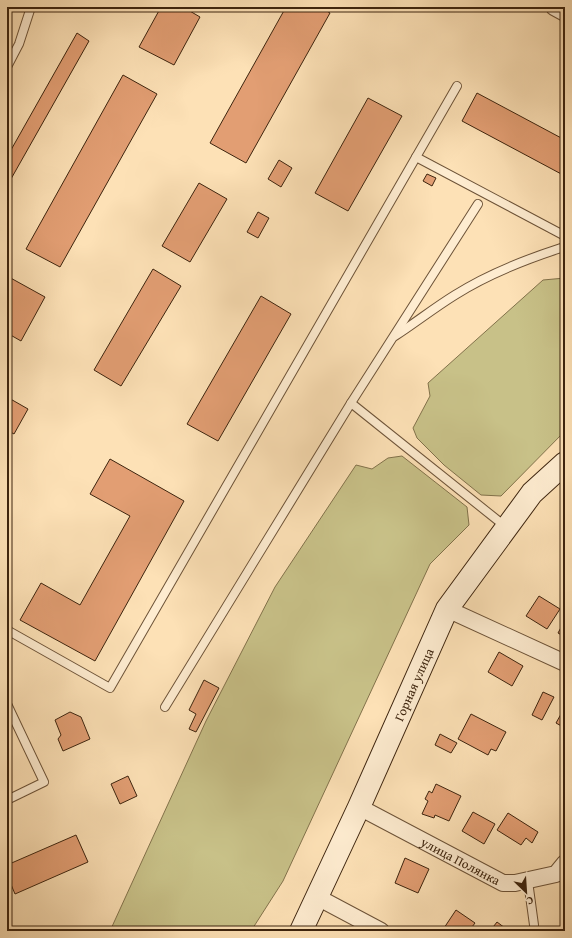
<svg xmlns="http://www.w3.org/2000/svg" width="572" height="938" viewBox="0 0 572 938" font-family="'Gentium Book Plus',serif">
  <rect width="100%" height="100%" fill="#fde1b6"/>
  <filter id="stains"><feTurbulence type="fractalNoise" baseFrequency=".005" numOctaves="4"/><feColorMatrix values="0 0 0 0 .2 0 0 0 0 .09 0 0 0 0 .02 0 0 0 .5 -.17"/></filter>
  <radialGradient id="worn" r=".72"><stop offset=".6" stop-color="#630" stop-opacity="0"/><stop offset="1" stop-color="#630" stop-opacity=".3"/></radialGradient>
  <g fill="#c8c188" stroke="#82724b">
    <path d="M 565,278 L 565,431 L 501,496 L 481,495 L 444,465 L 417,438 L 413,428 L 430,396 L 428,383 L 543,280 Z"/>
    <path d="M 402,456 L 467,507 L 469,525 L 430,564 L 283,881 L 251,931 L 110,931 L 206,721 L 275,587 L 356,465 L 372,469 L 388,458 Z"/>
  </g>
  <g fill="#e29e73" stroke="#3d240e">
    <path d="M 161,7 L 183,7 L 200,17 L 174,65 L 139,47 Z"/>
    <path d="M 286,7 L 320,7 L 330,13 L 246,163 L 210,143 Z"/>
    <path d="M 77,33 L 89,41 L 7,186 L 7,157 Z"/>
    <path d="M 123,75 L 157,94 L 60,267 L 26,249 Z"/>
    <path d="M 477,93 L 565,140 L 565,176 L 462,121 Z"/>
    <path d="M 368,98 L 402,116 L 348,211 L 315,193 Z"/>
    <path d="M 279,160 L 292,168 L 281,187 L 268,179 Z"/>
    <path d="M 427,174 L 436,178 L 432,186 L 423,181 Z"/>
    <path d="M 199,183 L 227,199 L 190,262 L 162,246 Z"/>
    <path d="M 258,212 L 269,218 L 258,238 L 247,232 Z"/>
    <path d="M 153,269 L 181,286 L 121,386 L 94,370 Z"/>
    <path d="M 7,276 L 45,297 L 21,341 L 7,333 Z"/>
    <path d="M 261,296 L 291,314 L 218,441 L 187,424 Z"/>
    <path d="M 7,397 L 28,409 L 14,434 L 7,430 Z"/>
    <path d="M 110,459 L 184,501 L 95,661 L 20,620 L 41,583 L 80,605 L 130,516 L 90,494 Z"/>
    <path d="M 539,596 L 560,609 L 547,629 L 526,616 Z"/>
    <path d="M 565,620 L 565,637 L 558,633 Z"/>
    <path d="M 499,652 L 523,666 L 512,686 L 488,672 Z"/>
    <path d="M 204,680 L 219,688 L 196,732 L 189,729 L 196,714 L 189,710 Z"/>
    <path d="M 543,692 L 554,697 L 542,720 L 532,715 Z"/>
    <path d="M 565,707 L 565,728 L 556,723 Z"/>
    <path d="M 70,712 L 81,717 L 90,739 L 63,751 L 58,739 L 61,735 L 55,720 Z"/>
    <path d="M 471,714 L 506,732 L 496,751 L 491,749 L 488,755 L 458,739 Z"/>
    <path d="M 440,734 L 457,743 L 451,753 L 435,745 Z"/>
    <path d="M 128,776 L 137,796 L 120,804 L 111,784 Z"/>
    <path d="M 436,784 L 461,796 L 449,821 L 435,815 L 434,818 L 422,814 L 428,801 L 425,799 L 429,791 L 432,793 Z"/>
    <path d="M 473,812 L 495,824 L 484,844 L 462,831 Z"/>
    <path d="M 508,813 L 538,832 L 532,843 L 526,838 L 521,845 L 497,830 Z"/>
    <path d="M 76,835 L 88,862 L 15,894 L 7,875 L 7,865 Z"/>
    <path d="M 405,858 L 429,869 L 418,893 L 395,883 Z"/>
    <path d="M 456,910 L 475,923 L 469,931 L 442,931 Z"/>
    <path d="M 497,922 L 509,931 L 490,931 Z"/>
  </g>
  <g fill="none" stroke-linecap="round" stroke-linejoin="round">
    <defs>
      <g id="lane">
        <path d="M 7,67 L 19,44 L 31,7"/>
        <path d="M 416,157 L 565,236"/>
        <path d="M 395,336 C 415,323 434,308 455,295 C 488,274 524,260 561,248 L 565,248"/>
        <path d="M 351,403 L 506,527"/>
        <path d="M 7,630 L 110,688 L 457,86"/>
        <path d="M 7,704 L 44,782 L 7,800"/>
        <path d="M 165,707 L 351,403 L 478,204"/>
        <path d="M 528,881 L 534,925"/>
      </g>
      <g id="street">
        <path d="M 554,7 L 565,13"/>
        <path d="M 447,609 L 565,663"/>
        <path id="s1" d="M 359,807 L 503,883 L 515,883 L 556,874 L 565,863"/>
        <path d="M 317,897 L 381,931"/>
      </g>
      <g id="secondary">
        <path id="s2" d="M 301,931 L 359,807 L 447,609 L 532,493 L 565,463"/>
      </g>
    </defs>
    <use href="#lane" stroke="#6d5338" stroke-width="10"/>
    <use href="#street" stroke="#6d5338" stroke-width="18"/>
    <use href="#secondary" stroke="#3d240e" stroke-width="24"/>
    <use href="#lane" stroke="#feecd0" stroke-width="8"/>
    <use href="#street" stroke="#feecd0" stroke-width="16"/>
    <use href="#secondary" stroke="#feecd0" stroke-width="22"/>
  </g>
  <g text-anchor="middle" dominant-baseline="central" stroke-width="3.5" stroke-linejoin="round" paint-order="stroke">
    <g font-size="13" fill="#3d240e" stroke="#feecd0">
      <text stroke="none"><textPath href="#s2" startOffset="271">Горная улица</textPath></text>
      <text stroke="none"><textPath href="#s1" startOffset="115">улица Полянка</textPath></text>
    </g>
  </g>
  <rect width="572" height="938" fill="none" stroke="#fde1b6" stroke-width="24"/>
  <rect x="8" y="8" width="556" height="922" fill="none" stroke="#3d240e" stroke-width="2"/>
  <rect x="12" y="12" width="548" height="914" fill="none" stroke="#3d240e"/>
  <g transform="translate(526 892) rotate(155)" stroke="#feecd0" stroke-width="3" paint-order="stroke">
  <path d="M0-3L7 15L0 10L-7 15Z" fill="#3d240e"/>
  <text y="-6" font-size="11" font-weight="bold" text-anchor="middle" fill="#3d240e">С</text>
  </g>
  <rect width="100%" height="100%" filter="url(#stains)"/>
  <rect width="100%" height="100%" fill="url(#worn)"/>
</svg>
